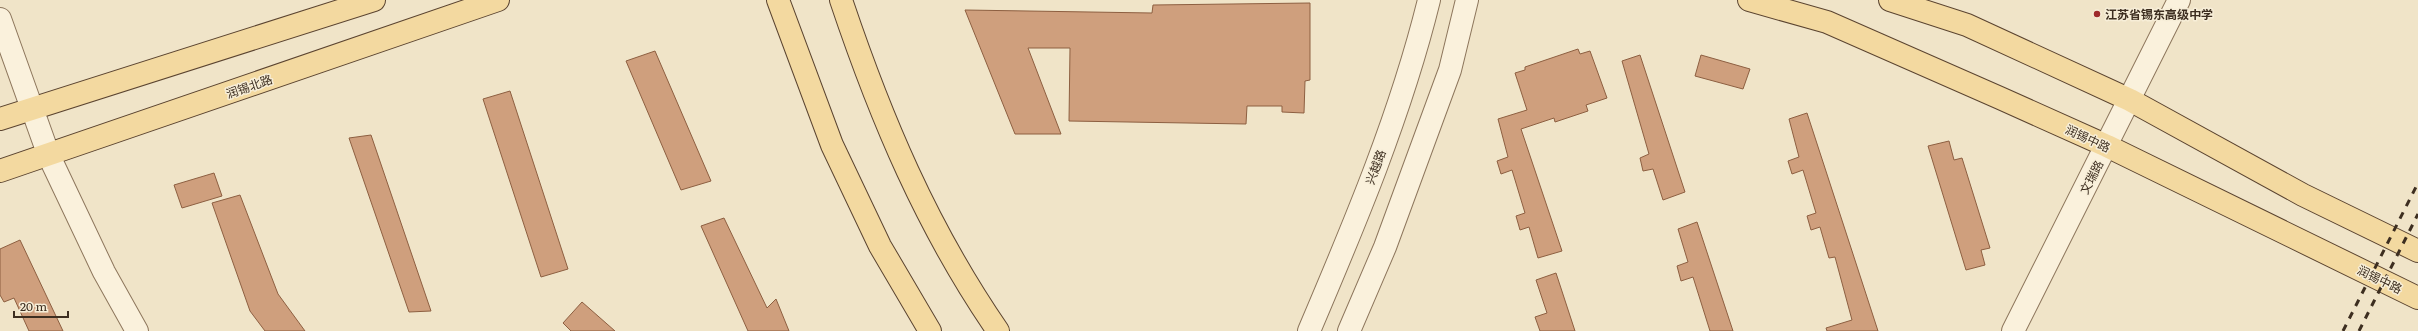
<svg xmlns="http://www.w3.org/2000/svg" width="2418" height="331" viewBox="0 0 2418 331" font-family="Literata,'Noto Sans SC',serif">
  <rect width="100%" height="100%" fill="#f0e4c8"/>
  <g fill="#cf9f7d" stroke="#8d5f41">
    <path d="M 1310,3 L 1310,80 L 1305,81 L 1304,113 L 1282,112 L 1282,106 L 1247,106 L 1246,124 L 1069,121 L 1070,48 L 1028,48 L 1061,134 L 1015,134 L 965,10 L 1152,13 L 1153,5 Z"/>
    <path d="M 1578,49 L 1580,54 L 1590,51 L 1607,98 L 1586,105 L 1588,111 L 1555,122 L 1554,118 L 1521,129 L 1562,251 L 1538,258 L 1529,227 L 1520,230 L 1516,216 L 1525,213 L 1512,170 L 1501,174 L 1497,161 L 1508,157 L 1498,119 L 1527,110 L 1515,73 L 1525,70 L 1525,67 Z"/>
    <path d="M 655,51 L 711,181 L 681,190 L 626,61 Z"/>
    <path d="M 1640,55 L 1685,192 L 1663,200 L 1653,169 L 1643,171 L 1640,158 L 1649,154 L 1622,61 Z"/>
    <path d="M 1701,55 L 1750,69 L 1743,89 L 1695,76 Z"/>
    <path d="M 510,91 L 568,269 L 541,277 L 483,99 Z"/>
    <path d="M 1807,113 L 1852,251 L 1878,331 L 1827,331 L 1826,328 L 1852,320 L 1835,257 L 1829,258 L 1820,227 L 1811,230 L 1807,216 L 1816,213 L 1803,170 L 1792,174 L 1788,161 L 1799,157 L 1789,119 Z"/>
    <path d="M 371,135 L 431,311 L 409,312 L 349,138 Z"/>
    <path d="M 1949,141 L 1954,160 L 1962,158 L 1990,248 L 1981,250 L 1985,265 L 1966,270 L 1928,146 Z"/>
    <path d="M 214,173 L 222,196 L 182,208 L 174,185 Z"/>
    <path d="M 240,195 L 278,294 L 305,331 L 265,331 L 250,311 L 212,203 Z"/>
    <path d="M 724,218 L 767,308 L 776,299 L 789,331 L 748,331 L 701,226 Z"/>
    <path d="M 1697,222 L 1733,331 L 1710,331 L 1693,277 L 1681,281 L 1677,266 L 1688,262 L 1678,229 Z"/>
    <path d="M 20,240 L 63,331 L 29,331 L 14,298 L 4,302 L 0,295 L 0,249 Z"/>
    <path d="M 1556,273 L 1575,331 L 1540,331 L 1535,317 L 1547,313 L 1536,280 Z"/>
    <path d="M 582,302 L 615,331 L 571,331 L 563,323 Z"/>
  </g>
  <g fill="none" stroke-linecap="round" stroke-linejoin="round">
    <defs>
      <g id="minor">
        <path d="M 0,19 L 49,156 L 104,272 L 137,331"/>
        <path d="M 1309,331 C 1355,223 1401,114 1429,0"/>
        <path d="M 1349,331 L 1385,247 L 1450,70 L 1467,0"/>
        <path d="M 2013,331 L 2179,0"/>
      </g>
      <g id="major">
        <path d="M 778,0 L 832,145 L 880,246 L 930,331"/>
        <path d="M 841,0 C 881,119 927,228 998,331"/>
        <path d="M 1749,0 L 1827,22 L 2000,98 L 2107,146 L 2418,298"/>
        <path d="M 1890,0 L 1967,25 L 2130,100 L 2303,195 L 2418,251"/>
        <path d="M 0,119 L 374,0"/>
        <path d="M 0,171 L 498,0"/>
      </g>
    </defs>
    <use href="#minor" stroke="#8d765c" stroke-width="24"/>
    <use href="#major" stroke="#5b4430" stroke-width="24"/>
    <use href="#minor" stroke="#faf1dc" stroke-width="22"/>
    <use href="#major" stroke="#f3d9a0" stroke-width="22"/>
    <g stroke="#3d2e20" stroke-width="3" stroke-dasharray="7 7" stroke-linecap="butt">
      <path d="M 2343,331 L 2418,183"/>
      <path d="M 2359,331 L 2418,214"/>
    </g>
  </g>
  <circle fill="#9e2a2b" stroke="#f7eed8" stroke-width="1.5" cx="2097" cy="14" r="4"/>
  <g text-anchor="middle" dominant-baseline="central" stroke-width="3" stroke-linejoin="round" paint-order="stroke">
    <g font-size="12" font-weight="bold" fill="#3d2e20" stroke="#f7eed8" text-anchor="start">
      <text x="2105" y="14">江苏省锡东高级中学</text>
    </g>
    <g font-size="12" fill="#3d2e20" stroke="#f7eed8">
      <text transform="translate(249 86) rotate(-19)">润锡北路</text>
      <text transform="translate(2088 138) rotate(25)">润锡中路</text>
      <text transform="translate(1375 167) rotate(-70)">兴越路</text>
      <text transform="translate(2091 177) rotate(-63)">文瑞路</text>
      <text transform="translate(2380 279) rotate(26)">润锡中路</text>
    </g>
  </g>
  <path d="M14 311v6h54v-6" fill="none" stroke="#3d2e20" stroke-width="2"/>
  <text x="20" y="311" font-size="12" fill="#3d2e20" stroke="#f7eed8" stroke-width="3" paint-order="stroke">20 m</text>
</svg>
